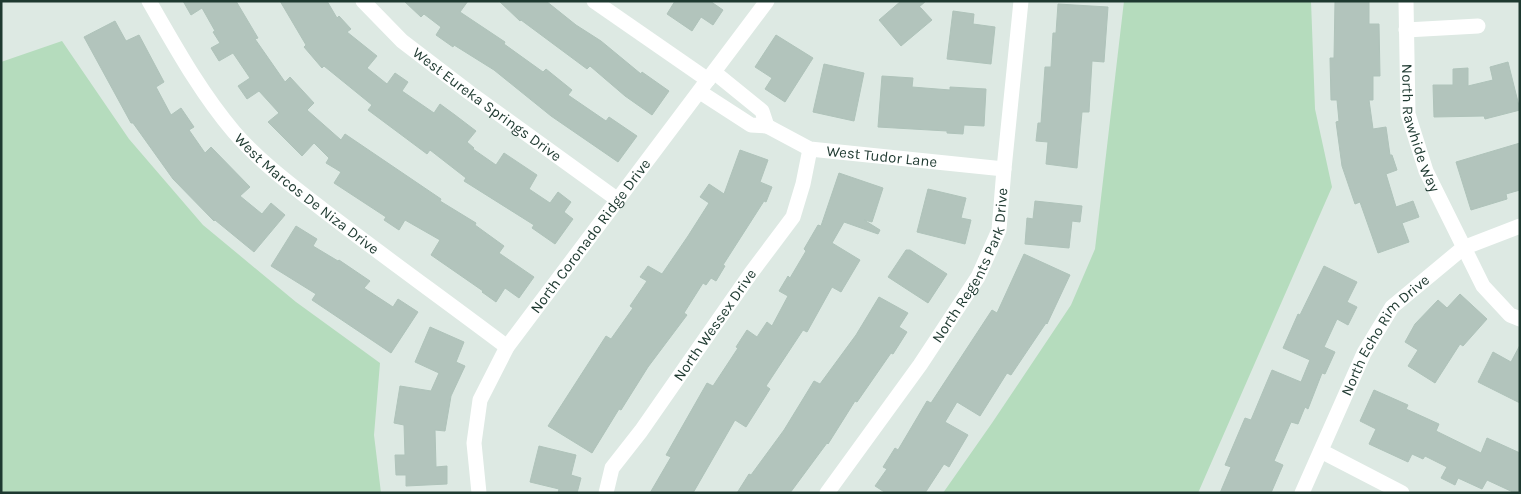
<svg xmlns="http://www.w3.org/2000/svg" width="1521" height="494" viewBox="0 0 1521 494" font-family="Karla,sans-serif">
  <rect width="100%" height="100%" fill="#dde9e3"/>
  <g fill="#b5dcbd">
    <path d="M 1124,1 L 1311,1 L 1315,109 L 1332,187 L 1198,493 L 943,493 L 992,423 L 1071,305 L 1095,249 Z"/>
    <path d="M 62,41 L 129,139 L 203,225 L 296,302 L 380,363 L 374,435 L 381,493 L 1,493 L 1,62 Z"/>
  </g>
  <g fill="#b2c4bc" stroke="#afc3ba">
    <path d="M 183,1 L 236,1 L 258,38 L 255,39 L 285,82 L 290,77 L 314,103 L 307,110 L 341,140 L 345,134 L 441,199 L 440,201 L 476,223 L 475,225 L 504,246 L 499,253 L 534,277 L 519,298 L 505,288 L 496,302 L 482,292 L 483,291 L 431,255 L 440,240 L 405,220 L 399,230 L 384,220 L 386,217 L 334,183 L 341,172 L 326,163 L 329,158 L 314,143 L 302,156 L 268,122 L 279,113 L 259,91 L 247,99 L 238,86 L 250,78 L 233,53 L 219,61 L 211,48 L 220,43 L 213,32 L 215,31 L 202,8 L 191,15 Z"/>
    <path d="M 280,1 L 327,1 L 337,18 L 339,16 L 351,29 L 347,32 L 377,56 L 367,68 L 387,84 L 395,73 L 408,82 L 402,91 L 434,113 L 440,104 L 455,115 L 476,131 L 467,142 L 474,148 L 473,149 L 496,165 L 504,153 L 537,175 L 529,189 L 550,203 L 558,192 L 571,202 L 564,212 L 573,219 L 555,244 L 532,228 L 534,225 L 464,181 L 466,178 L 430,150 L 427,154 L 368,110 L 372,105 L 324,66 L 322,68 L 304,47 L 306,45 Z"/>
    <path d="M 404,1 L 468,1 L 460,12 L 505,42 L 504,44 L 543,72 L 546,69 L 572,90 L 568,95 L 606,121 L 609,117 L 637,136 L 618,162 L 551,116 L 494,70 L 454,45 L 453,47 L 436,35 L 441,27 L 424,14 L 421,17 Z"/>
    <path d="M 499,1 L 546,1 L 576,25 L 601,41 L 641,74 L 642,72 L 669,91 L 652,115 L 625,96 L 590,66 L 587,69 L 521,20 L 520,21 Z"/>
    <path d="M 675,1 L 710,1 L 723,10 L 713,25 L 701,17 L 692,31 L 667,14 Z"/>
    <path d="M 901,1 L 926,1 L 919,7 L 921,8 L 932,20 L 901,46 L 879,20 Z"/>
    <path d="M 1335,1 L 1369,1 L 1369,24 L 1379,24 L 1380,76 L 1373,76 L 1373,100 L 1369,100 L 1373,129 L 1386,127 L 1390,155 L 1392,155 L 1397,170 L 1386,174 L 1396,207 L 1413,201 L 1419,217 L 1402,223 L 1409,242 L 1378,253 L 1360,202 L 1355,204 L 1342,166 L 1336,122 L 1339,121 L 1337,100 L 1331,100 L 1330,58 L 1334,58 Z"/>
    <path d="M 1058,4 L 1108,7 L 1104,62 L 1092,61 L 1089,112 L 1082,112 L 1077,168 L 1046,164 L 1048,142 L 1036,141 L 1038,123 L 1041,123 L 1045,67 L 1051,67 L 1053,33 L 1056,33 Z"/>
    <path d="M 953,11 L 974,14 L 973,24 L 995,27 L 991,64 L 947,59 Z"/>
    <path d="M 115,21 L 126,41 L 139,35 L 164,82 L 156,87 L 171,115 L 181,108 L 194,127 L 189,130 L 205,153 L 211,147 L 250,187 L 240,196 L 262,214 L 271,203 L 285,215 L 254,252 L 215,220 L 214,221 L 173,179 L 133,123 L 131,123 L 84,37 Z"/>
    <path d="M 776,35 L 813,58 L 785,102 L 765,89 L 772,78 L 755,67 Z"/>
    <path d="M 1508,62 L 1520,110 L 1485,119 L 1484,116 L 1434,117 L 1433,85 L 1453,85 L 1453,69 L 1468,68 L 1468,86 L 1493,80 L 1490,67 Z"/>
    <path d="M 824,64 L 864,73 L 854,121 L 813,112 Z"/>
    <path d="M 882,76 L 913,78 L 912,87 L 950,90 L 950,87 L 986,89 L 984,126 L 964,125 L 963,134 L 947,133 L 947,131 L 878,127 Z"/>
    <path d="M 1520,143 L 1520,190 L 1506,194 L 1507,199 L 1471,210 L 1456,162 Z"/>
    <path d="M 740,150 L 768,160 L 760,182 L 772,187 L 766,202 L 764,201 L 723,265 L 725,266 L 716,281 L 711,278 L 706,285 L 703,283 L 684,313 L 687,315 L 648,367 L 621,410 L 619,409 L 592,453 L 548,426 L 606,336 L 611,339 L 633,308 L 630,306 L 647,281 L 640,277 L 648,266 L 662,274 L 688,236 L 709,203 L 700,197 L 709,184 L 724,194 Z"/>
    <path d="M 839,173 L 883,188 L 872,222 L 864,220 L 880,230 L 878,234 L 844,222 L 832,243 L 860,260 L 841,292 L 832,287 L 807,332 L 803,330 L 766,386 L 770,389 L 746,427 L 735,420 L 693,493 L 650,493 L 671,457 L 666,455 L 707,383 L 713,386 L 738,348 L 736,347 L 747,330 L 757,337 L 767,322 L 772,326 L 788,296 L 779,291 L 788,276 L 790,278 L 806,251 L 804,249 L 818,225 L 821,226 Z"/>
    <path d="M 928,189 L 966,198 L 961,218 L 971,220 L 965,244 L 917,232 Z"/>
    <path d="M 1035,201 L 1082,206 L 1080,222 L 1072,221 L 1069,248 L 1025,244 L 1027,218 L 1033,219 Z"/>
    <path d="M 296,226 L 317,239 L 313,246 L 338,261 L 339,260 L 370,281 L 364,288 L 393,307 L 398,299 L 418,312 L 391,353 L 312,300 L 316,294 L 271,266 Z"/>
    <path d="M 906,250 L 910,250 L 947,274 L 928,303 L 888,277 Z"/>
    <path d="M 1024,254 L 1070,275 L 1047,324 L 1046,323 L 1011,375 L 1007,373 L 980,416 L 957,402 L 945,422 L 968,435 L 949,467 L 944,464 L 925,493 L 886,493 L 875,486 L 887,469 L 883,467 L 895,448 L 898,450 L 927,401 L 931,403 L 992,310 L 997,313 Z"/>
    <path d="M 1324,266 L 1357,282 L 1347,302 L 1357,307 L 1348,325 L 1337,319 L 1324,347 L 1335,352 L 1325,374 L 1322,373 L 1308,409 L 1305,407 L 1298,424 L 1291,422 L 1274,461 L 1283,465 L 1271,493 L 1220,493 L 1231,467 L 1225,465 L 1245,418 L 1251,420 L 1272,370 L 1301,382 L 1310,360 L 1283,348 L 1298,314 L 1300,315 Z"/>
    <path d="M 1460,294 L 1487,319 L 1463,346 L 1460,344 L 1435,383 L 1408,366 L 1418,350 L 1405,342 L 1415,324 L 1438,300 L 1447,308 Z"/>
    <path d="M 879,297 L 908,313 L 899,327 L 907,332 L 893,354 L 891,353 L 857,402 L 855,401 L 828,444 L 827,443 L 790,493 L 737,493 L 749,474 L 751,475 L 784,430 L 814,381 L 820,384 L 856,335 Z"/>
    <path d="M 430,327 L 464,342 L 456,362 L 465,366 L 451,396 L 445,431 L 435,430 L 436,467 L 447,466 L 447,484 L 406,486 L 406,475 L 396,475 L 395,455 L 405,455 L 404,425 L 394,423 L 400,386 L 431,391 L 439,373 L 415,362 Z"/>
    <path d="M 1520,345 L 1520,403 L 1478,382 L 1493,352 L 1511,362 Z"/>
    <path d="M 1374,390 L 1408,405 L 1406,409 L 1439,424 L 1436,431 L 1481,453 L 1487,438 L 1520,453 L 1520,493 L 1515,493 L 1487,480 L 1482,489 L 1458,478 L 1455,485 L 1441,478 L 1447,467 L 1425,456 L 1423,459 L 1412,454 L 1408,462 L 1369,444 L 1376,429 L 1360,421 Z"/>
    <path d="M 539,446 L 576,455 L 571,475 L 581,478 L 577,493 L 558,493 L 559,489 L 530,482 Z"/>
  </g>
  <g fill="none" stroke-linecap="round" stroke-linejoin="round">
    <g stroke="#fff" stroke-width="15">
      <path id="s1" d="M 149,1 C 175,46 200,92 234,132 C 259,161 291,185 322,209 C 383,256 446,301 507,347"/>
      <path id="s2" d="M 363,1 L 402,41 L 470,93 L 618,200"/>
      <path d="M 594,1 L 708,80"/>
      <path id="s3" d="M 1406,1 L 1408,114 L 1426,171 L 1483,286 L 1510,315 L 1520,319"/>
      <path d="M 1406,30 L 1478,26"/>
      <path d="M 700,92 L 751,125 L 767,126 L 762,111 L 714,72"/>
      <path id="s4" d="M 767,126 L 810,149 L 1004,169"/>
      <path d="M 1321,451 L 1402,493"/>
      <path id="s5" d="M 479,493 L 474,443 L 480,400 L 507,347 L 767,1"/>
      <path id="s6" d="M 606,493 L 612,468 L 641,431 L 751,273 L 793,217 L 803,184 L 810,149"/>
      <path id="s7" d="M 827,493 L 920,365 L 978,277 L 999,230 L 1004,169 L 1021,1"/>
      <path id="s8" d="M 1302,493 L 1364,353 L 1392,307 L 1463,248 L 1520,226"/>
    </g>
  </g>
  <g text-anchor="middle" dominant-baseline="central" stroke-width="4.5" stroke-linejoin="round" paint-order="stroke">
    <g font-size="15" fill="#1e3930" stroke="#edf6f1">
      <text stroke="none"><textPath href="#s2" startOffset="162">West Eureka Springs Drive</textPath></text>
      <text stroke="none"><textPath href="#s3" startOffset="129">North Rawhide Way</textPath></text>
      <text stroke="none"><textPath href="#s4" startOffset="121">West Tudor Lane</textPath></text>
      <text stroke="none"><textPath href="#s1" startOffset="252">West Marcos De Niza Drive</textPath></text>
      <text stroke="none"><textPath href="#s5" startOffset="292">North Coronado Ridge Drive</textPath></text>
      <text stroke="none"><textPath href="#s7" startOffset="272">North Regents Park Drive</textPath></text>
      <text stroke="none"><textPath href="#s6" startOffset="202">North Wessex Drive</textPath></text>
      <text stroke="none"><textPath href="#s8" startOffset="180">North Echo Rim Drive</textPath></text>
    </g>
  </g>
  <rect width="1521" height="494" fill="none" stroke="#1e3930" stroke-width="5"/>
</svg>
